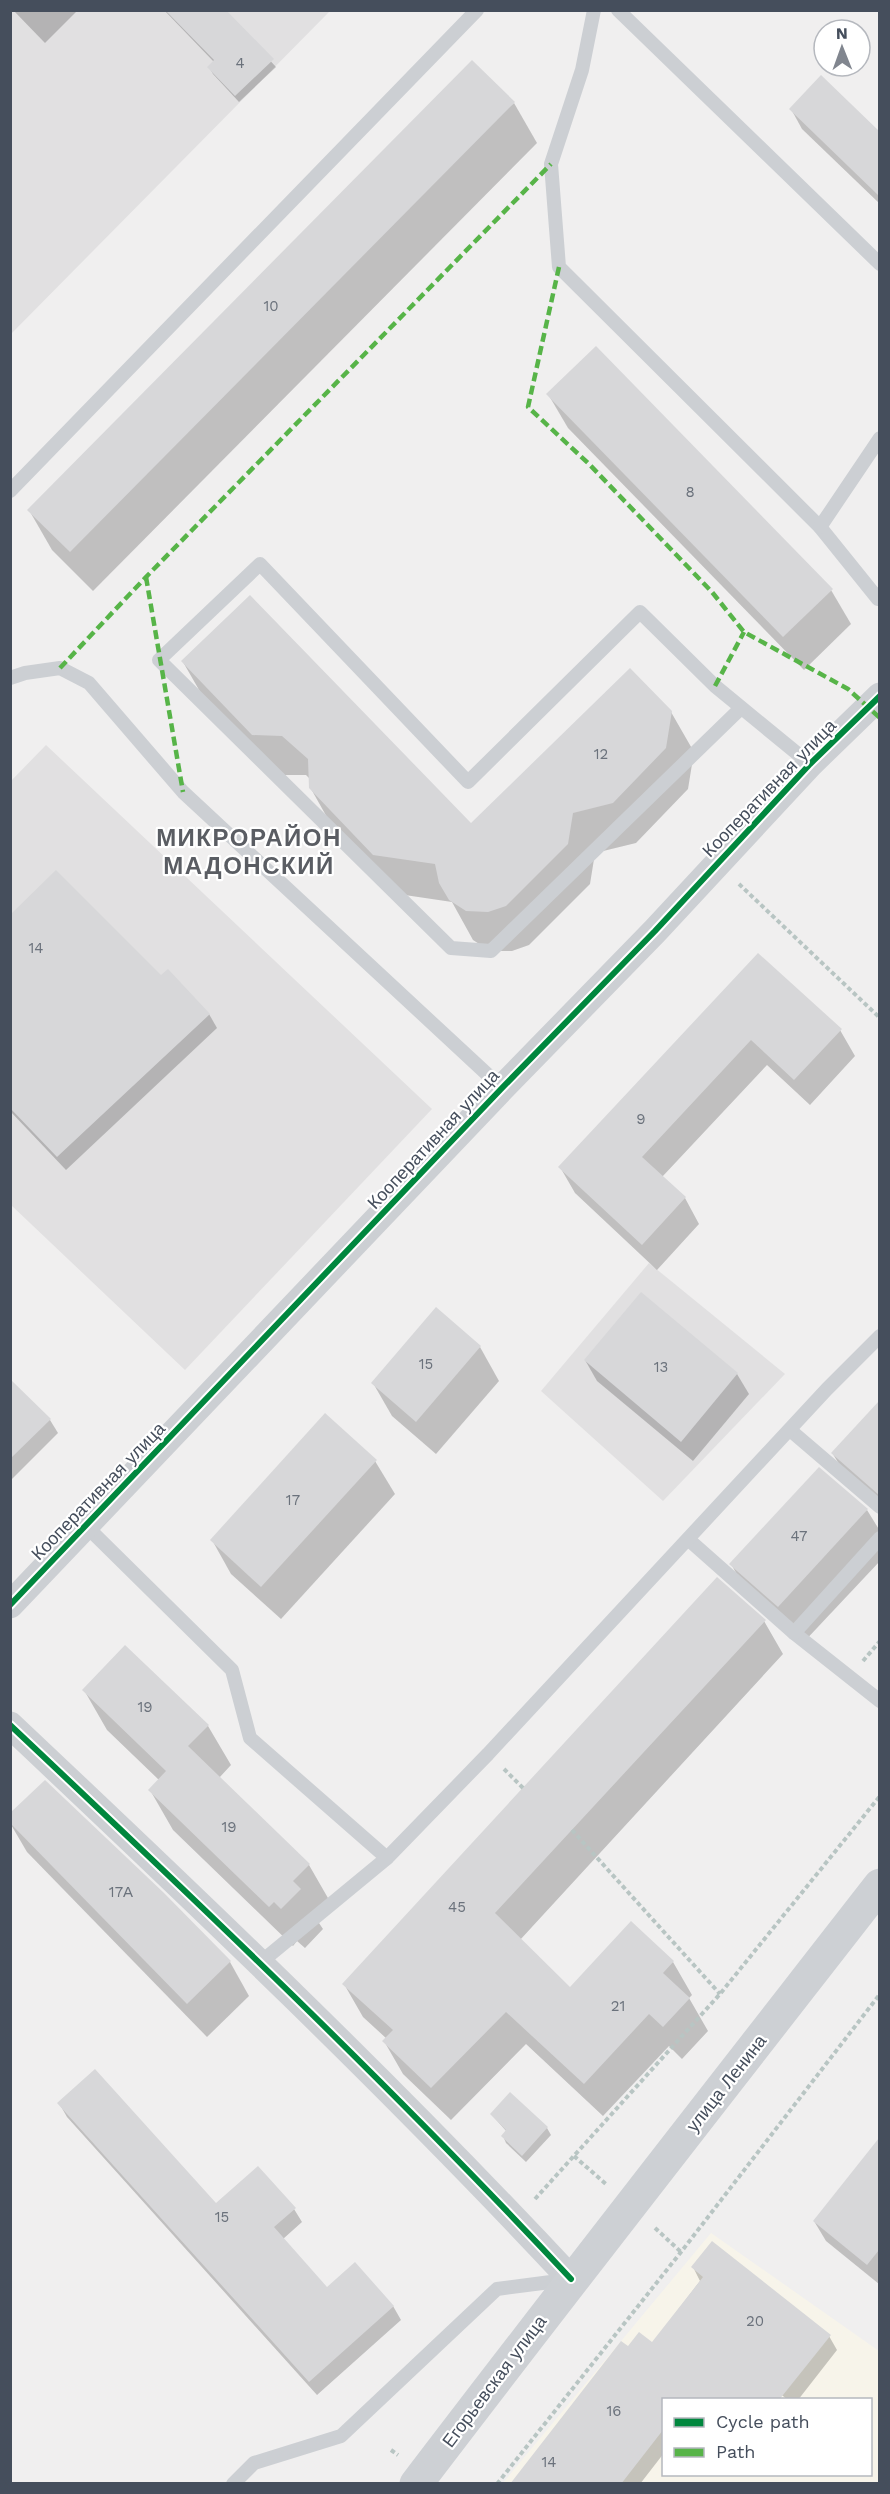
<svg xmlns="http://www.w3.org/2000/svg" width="890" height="2494" viewBox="0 0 890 2494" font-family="'Work Sans',sans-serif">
  <rect width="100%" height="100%" fill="#f0efef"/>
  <path fill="#f7f4ea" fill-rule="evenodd" d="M 711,2233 L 879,2351 L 879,2483 L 502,2484 ZM 664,2400 L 870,2400 L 870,2474 L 664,2474 Z"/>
  <g fill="#e1e0e1">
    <path d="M 11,11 L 330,11 L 11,334 Z"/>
    <path d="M 46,745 L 432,1109 L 185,1370 L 11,1205 L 10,782 Z"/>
    <path d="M 649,1263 L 785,1374 L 663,1501 L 541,1391 Z"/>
  </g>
  <g fill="#0003">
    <path d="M 13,10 L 78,10 L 45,43 Z"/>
    <path d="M 164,10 L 224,10 L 276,67 L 239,102 L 213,74 L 209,67 L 214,62 Z"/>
    <path d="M 821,77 L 880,133 L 880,204 L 802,129 L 791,109 Z"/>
    <path d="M 514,103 L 537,143 L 93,591 L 52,550 L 29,510 Z"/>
    <path d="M 548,394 L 831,590 L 851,624 L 804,670 L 568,428 Z"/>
    <path d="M 183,662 L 471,825 L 671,712 L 694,752 L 688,789 L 636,843 L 595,853 L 590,884 L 529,945 L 512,951 L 490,951 L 473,940 L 452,902 L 398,894 L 333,828 L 310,787 L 310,779 L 306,775 L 277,775 L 206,702 Z"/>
    <path d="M 10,917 L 161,977 L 209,1014 L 217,1028 L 66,1170 L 10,1111 Z"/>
    <path d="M 758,955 L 840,1030 L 855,1056 L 810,1105 L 767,1065 L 662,1177 L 685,1198 L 699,1224 L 657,1270 L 575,1193 L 560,1167 Z"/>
    <path d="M 480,1347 L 499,1381 L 436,1454 L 392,1416 L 373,1383 Z"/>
    <path d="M 585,1360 L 737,1374 L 749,1394 L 693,1461 L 597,1381 Z"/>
    <path d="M 10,1381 L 50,1420 L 58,1433 L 10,1481 Z"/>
    <path d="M 880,1403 L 880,1513 L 856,1493 L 833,1454 Z"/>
    <path d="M 375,1461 L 395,1494 L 281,1619 L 231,1574 L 212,1540 Z"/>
    <path d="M 867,1510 L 880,1531 L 880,1561 L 801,1645 L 754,1604 L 731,1564 Z"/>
    <path d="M 764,1621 L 783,1654 L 520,1940 L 570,1989 L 673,1962 L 692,1995 L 689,1998 L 708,2031 L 682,2059 L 669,2046 L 603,2116 L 526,2044 L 451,2120 L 403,2074 L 384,2041 L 387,2039 L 363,2017 L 344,1984 Z"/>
    <path d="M 84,1690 L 208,1726 L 231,1765 L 219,1778 L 309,1865 L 332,1905 L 317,1920 L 323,1929 L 305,1948 L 297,1941 L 293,1946 L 173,1830 L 150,1790 L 159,1780 L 107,1730 Z"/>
    <path d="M 10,1823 L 163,1894 L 230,1962 L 249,1996 L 207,2037 L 27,1852 Z"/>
    <path d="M 59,2103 L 216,2205 L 294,2209 L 302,2222 L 283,2239 L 327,2289 L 393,2306 L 401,2320 L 317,2395 L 67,2117 Z"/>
    <path d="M 491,2114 L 547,2128 L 551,2135 L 526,2162 L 506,2143 L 503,2136 L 507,2132 Z"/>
    <path d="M 880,2140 L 880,2283 L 879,2284 L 826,2241 L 814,2221 Z"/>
    <path d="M 693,2267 L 829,2336 L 837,2350 L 798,2400 L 788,2400 L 764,2381 L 664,2400 L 664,2453 L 640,2484 L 512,2484 L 621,2343 L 628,2348 L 652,2344 L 700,2281 Z"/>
  </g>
  <g fill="#d7d7d9">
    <path d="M 165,10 L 226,10 L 274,59 L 235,96 L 207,67 L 214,60 Z"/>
    <path d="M 472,60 L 515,102 L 70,552 L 27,510 Z"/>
    <path d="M 821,75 L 879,131 L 879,196 L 789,109 Z"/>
    <path d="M 596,346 L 833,589 L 783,637 L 546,394 Z"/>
    <path d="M 250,595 L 471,823 L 630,668 L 672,711 L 666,748 L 613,803 L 573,813 L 568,844 L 506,906 L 488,912 L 466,911 L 449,900 L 439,883 L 435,864 L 373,855 L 309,788 L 308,759 L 282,736 L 252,735 L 181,661 Z"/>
    <path d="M 56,870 L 161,975 L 168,969 L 210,1014 L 57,1157 L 10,1108 L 10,915 Z"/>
    <path d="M 758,953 L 842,1029 L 794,1080 L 751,1040 L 642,1157 L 686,1197 L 642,1245 L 558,1167 Z"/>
    <path d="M 641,1292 L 738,1373 L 681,1442 L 584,1360 Z"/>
    <path d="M 436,1307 L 481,1346 L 416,1422 L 371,1383 Z"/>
    <path d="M 10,1379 L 51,1419 L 10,1459 Z"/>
    <path d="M 879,1401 L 879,1495 L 831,1453 Z"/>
    <path d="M 325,1413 L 377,1460 L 261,1587 L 210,1540 Z"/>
    <path d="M 819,1467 L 868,1509 L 778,1607 L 729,1564 Z"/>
    <path d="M 717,1577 L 766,1620 L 495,1913 L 570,1987 L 631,1921 L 674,1961 L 663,1973 L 690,1998 L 663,2027 L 649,2014 L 584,2084 L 506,2012 L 431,2088 L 382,2041 L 393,2030 L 342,1984 Z"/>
    <path d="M 125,1645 L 209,1725 L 188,1746 L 310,1864 L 293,1881 L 301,1889 L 281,1909 L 274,1902 L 269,1907 L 148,1790 L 166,1771 L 82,1690 Z"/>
    <path d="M 45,1780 L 164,1893 L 231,1961 L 187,2004 L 10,1823 L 10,1813 Z"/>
    <path d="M 95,2069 L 216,2203 L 258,2166 L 296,2208 L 274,2227 L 327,2287 L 355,2262 L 394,2306 L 309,2382 L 57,2103 Z"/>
    <path d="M 510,2092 L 548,2127 L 522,2156 L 501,2136 L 506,2130 L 490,2114 Z"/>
    <path d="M 879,2138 L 879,2250 L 867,2265 L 813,2221 Z"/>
    <path d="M 712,2241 L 831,2335 L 779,2400 L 663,2400 L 663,2430 L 621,2484 L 510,2484 L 621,2341 L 628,2346 L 639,2332 L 652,2342 L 703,2277 L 691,2267 Z"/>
  </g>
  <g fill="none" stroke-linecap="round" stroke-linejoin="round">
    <g stroke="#b8c5c3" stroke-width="4" stroke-dasharray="4.5 3" stroke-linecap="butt">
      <path d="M 739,884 L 880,1018"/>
      <path d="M 863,1661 L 880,1641"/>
      <path d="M 504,1769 L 523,1788"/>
      <path d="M 572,1830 L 720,1994"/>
      <path d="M 574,2156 L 607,2185"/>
      <path d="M 535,2199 L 720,1994 L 880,1796"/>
      <path d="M 655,2228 L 681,2252"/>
      <path d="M 391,2450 L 398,2455"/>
      <path d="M 497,2484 L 681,2252 L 880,1994"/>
    </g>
    <g stroke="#cccfd3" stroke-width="14">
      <path d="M 594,10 L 582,70 L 551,164 L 559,267 L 820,527 L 878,599"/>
      <path d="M 618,10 L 880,264"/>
      <path d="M 10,491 L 477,10"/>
      <path d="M 820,527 L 880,438"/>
      <path d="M 10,678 L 25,673 L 60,668 L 89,683 L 183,792 L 502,1088"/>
      <path d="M 740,709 L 491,951 L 451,948 L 159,660 L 260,564 L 468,782 L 640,612 L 715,686 L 810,764"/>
      <path d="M 790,1430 L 880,1507"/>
      <path d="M 85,1525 L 232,1670 L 250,1738 L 387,1858"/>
      <path d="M 689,1540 L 794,1633 L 880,1701"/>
      <path d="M 794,1633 L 880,1538"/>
      <path d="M 261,1962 L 387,1858 L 488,1754 L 827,1389 L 880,1336"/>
      <path d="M 233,2484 L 254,2463 L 341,2436 L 497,2289 L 566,2280"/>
    </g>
    <g stroke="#cccfd3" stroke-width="27">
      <path d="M 10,1605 L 502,1088 L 655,931 L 810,764 L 880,696"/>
      <path d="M 10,1725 C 202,1906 392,2087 571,2279"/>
    </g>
    <path stroke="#cdd0d4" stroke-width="33" d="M 416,2484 C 569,2283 725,2084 880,1885"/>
    <g stroke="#57b448" stroke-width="4.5" stroke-dasharray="9 4.5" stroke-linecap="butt">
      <path d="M 559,267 L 528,407 L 589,464 L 712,592 L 744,632 L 848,689 L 880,718"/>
      <path d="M 146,577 L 183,792"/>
      <path d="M 60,668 L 146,577 L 551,164"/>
      <path d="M 715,686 L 744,632"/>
    </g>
    <defs>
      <g id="cycleway">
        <path d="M 10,1605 L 502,1088 L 655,931 L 810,764 L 880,696"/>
        <path d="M 10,1725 C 202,1906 392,2087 571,2279"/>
      </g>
    </defs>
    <use href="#cycleway" stroke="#fff" stroke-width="10"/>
    <use href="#cycleway" stroke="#00873e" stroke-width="6"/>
  </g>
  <g text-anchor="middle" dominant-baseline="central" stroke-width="4.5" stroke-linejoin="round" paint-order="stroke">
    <g font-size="15" fill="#6b727c">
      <text x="240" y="63">4</text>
      <text x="271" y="306">10</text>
      <text x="690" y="492">8</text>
      <text x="601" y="754">12</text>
      <text x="36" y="948">14</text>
      <text x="641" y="1119">9</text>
      <text x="426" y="1364">15</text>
      <text x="661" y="1367">13</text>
      <text x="293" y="1500">17</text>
      <text x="799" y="1536">47</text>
      <text x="145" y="1707">19</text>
      <text x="229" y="1827">19</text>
      <text x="121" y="1892">17А</text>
      <text x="457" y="1907">45</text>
      <text x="618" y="2006">21</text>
      <text x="222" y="2217">15</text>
      <text x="755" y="2321">20</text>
      <text x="614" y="2411">16</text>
      <text x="549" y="2462">14</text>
    </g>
    <g font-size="18" fill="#454e5c" stroke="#fff">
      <text transform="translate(769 788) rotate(-46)">Кооперативная улица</text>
      <text transform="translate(433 1139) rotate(-47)">Кооперативная улица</text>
      <text transform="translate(98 1491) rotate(-46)">Кооперативная улица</text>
      <text transform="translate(726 2083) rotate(-52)">улица Ленина</text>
      <text transform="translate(494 2381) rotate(-53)">Егорьевская улица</text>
    </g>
    <g font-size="24" font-weight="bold" letter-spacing="1.5" fill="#5a5d63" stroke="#fff">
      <text x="249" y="838">МИКРОРАЙОН<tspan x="249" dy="28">МАДОНСКИЙ</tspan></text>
    </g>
  </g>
  <rect width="890" height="2494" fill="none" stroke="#454e5c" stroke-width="24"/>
  <rect x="662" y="2398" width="210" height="78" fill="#ffffff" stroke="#b5b8be" stroke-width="1.5"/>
  <rect x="674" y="2418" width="30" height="9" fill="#00873e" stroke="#b5b8be" stroke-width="1.5"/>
  <text x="716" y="2428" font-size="18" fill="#454e5c">Cycle path</text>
  <rect x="674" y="2448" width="30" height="9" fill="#57b448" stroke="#b5b8be" stroke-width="1.5"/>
  <text x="716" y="2458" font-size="18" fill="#454e5c">Path</text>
  <g transform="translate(842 48) rotate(359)"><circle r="28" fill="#ffffff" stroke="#b5b8be" stroke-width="1.5"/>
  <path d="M0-4.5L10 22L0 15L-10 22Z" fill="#81868f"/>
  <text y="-9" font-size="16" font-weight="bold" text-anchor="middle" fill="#454e5c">N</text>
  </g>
</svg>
